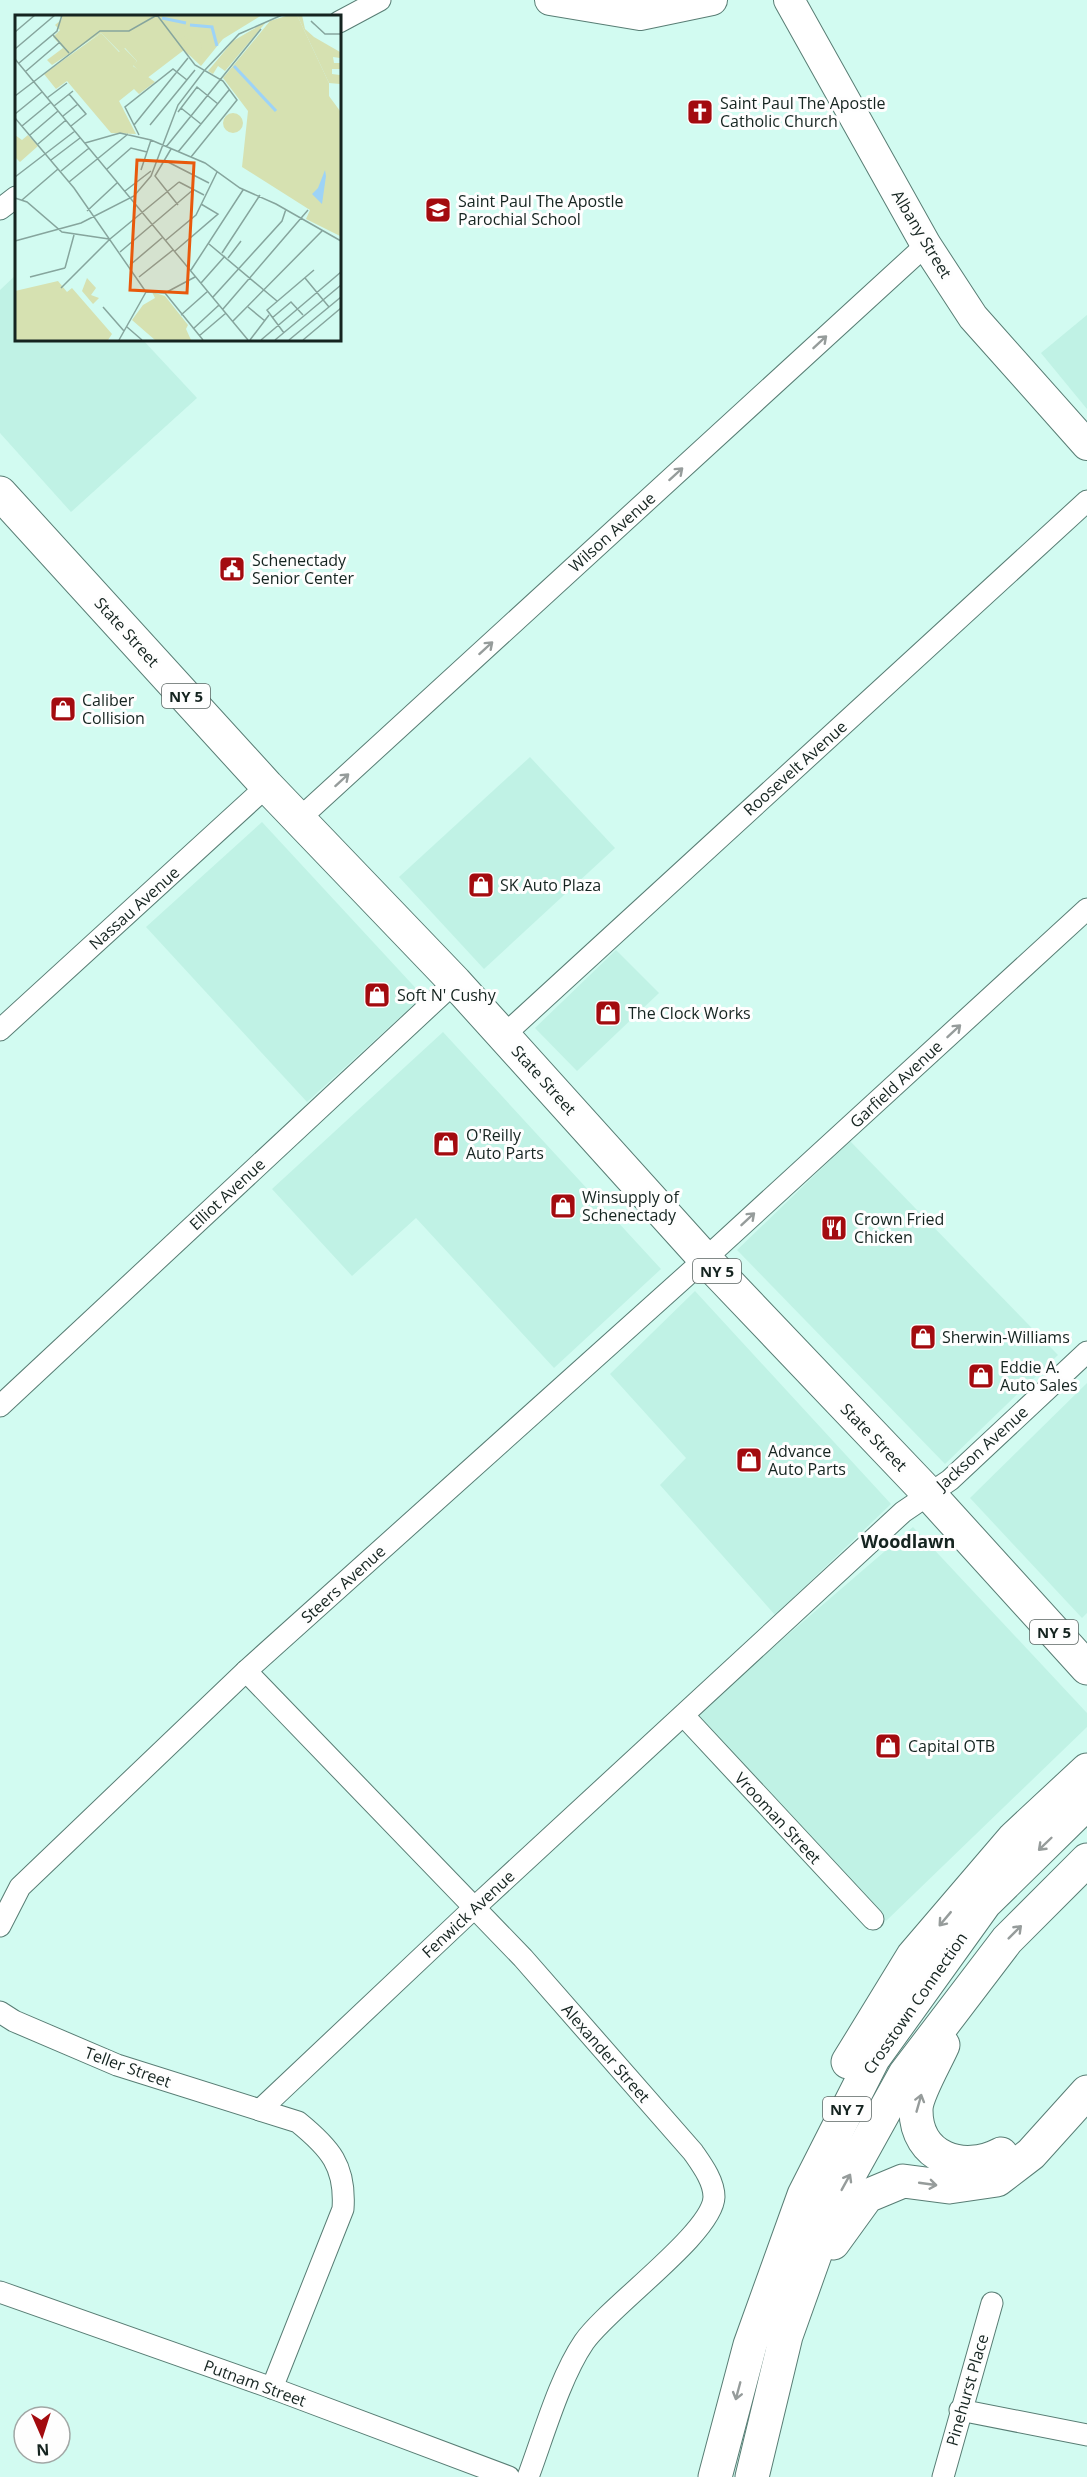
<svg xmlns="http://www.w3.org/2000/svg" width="1087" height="2477" viewBox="0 0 1087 2477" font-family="'Open Sans',sans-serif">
  <rect width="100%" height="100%" fill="#d2fbf1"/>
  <g fill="#c0f2e5">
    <path d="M 16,275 L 16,339 L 142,339 L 197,398 L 71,512 L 0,433 L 0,290 Z"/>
    <path d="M 1087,315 L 1087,409 L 1041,353 Z"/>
    <path d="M 530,757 L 615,848 L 484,969 L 399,877 Z"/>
    <path d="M 262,822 L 423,996 L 307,1102 L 146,927 Z"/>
    <path d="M 616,950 L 659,993 L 577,1071 L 535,1028 Z"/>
    <path d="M 443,1032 L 661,1269 L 554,1368 L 416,1218 L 352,1276 L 272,1189 Z"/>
    <path d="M 850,1141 L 1058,1355 L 945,1464 L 737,1250 Z"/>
    <path d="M 695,1291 L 891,1504 L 775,1615 L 660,1485 L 686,1458 L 610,1374 Z"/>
    <path d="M 1087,1383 L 1087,1613 L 1082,1618 L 970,1498 Z"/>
    <path d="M 913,1527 L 1087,1713 L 1087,1727 L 886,1921 L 696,1714 Z"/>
  </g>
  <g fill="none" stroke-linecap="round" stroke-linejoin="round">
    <defs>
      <g id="street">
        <path d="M 339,22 L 380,0"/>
        <path d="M 0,209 L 16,197"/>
        <path d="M 299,819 L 926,245"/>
        <path d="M 0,1030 L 267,786"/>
        <path d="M 503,1036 L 1087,501"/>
        <path d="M 0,1406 L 455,982"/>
        <path d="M 246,1671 L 523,1958 L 693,2152 C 702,2165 714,2181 714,2197 C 713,2233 608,2307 584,2342 C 560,2377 543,2437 528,2477"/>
        <path d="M 684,1716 L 873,1919"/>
        <path d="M 0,1926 L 20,1887 L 246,1671 L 705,1259 L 1087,909"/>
        <path d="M 0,2012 L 14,2021 L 117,2065 L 298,2122 C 330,2148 346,2166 343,2209 L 272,2388"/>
        <path d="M 260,2110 L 474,1908 L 903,1512 L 950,1480 L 1087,1352"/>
        <path d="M 0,2292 L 272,2388 L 509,2477"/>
        <path d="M 960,2410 L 1087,2435"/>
        <path d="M 943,2477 L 992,2303"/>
      </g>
      <g id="secondary">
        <path d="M 550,0 L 640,15 L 712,0"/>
        <path d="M 789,0 L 926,245 L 973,317 L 1087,445"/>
      </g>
      <path id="primary" d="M 0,493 L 267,786 L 455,982 L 705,1259 L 929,1494 L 1087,1668"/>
      <g id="highway">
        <path d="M 943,2045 C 936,2061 916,2095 916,2110 C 916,2158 963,2174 1001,2154"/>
        <path d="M 848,2062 L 913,1956 L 1014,1838 L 1087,1770"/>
        <path d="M 833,2243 L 867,2196 L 903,2181 L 949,2187 L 997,2180 L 1031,2154 L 1087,2092"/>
        <path d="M 715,2477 L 750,2345 L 804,2195 L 873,2059 L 985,1903 L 1087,1803"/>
        <path d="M 752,2477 L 786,2336 L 833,2204 L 905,2074 L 1007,1940 L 1087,1860"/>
      </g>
    </defs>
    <use href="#street" stroke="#587d74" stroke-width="23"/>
    <use href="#secondary" stroke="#587d74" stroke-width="32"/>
    <use href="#primary" stroke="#587d74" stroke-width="35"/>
    <use href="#highway" stroke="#587d74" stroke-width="35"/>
    <use href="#street" stroke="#fff" stroke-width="21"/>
    <use href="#secondary" stroke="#fff" stroke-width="30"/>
    <use href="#primary" stroke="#fff" stroke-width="33"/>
    <use href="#highway" stroke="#fff" stroke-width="33"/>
  </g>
  <defs><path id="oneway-shaft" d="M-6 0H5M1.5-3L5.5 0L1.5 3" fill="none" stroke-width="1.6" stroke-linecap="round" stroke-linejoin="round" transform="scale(1.5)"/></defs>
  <g stroke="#969c9b">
    <use href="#oneway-shaft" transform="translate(820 342) rotate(-43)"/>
    <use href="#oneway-shaft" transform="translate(676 474) rotate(-42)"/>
    <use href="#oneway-shaft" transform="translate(486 648) rotate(-42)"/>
    <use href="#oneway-shaft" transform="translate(342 780) rotate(-42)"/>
    <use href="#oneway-shaft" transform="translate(954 1031) rotate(-43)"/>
    <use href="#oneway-shaft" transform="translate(748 1219) rotate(-43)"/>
    <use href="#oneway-shaft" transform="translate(1045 1844) rotate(136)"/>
    <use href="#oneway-shaft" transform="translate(945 1919) rotate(130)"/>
    <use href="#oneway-shaft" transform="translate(1015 1932) rotate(-45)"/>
    <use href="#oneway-shaft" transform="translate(919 2103) rotate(-74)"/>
    <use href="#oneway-shaft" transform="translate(846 2182) rotate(-61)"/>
    <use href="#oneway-shaft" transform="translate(928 2184) rotate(8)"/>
    <use href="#oneway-shaft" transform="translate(738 2391) rotate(105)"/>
  </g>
  <defs>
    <symbol id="church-square" viewBox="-11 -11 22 22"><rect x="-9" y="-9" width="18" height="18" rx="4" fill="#a30b0f" stroke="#fefefe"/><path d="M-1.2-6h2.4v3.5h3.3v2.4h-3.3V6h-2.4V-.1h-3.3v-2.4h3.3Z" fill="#fff"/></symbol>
    <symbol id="school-square" viewBox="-11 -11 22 22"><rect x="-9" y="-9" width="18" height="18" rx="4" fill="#a30b0f" stroke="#fefefe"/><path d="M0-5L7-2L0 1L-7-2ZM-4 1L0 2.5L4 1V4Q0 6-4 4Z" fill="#fff"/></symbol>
    <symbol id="civic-square" viewBox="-11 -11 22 22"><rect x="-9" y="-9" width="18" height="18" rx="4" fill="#a30b0f" stroke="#fefefe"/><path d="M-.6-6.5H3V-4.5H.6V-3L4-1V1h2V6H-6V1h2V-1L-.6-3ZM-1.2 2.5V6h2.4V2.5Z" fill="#fff"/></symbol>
    <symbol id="shop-square" viewBox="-11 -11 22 22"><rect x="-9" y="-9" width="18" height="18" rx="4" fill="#a30b0f" stroke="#fefefe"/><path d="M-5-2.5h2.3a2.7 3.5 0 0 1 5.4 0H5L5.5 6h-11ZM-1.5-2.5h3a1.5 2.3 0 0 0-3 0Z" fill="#fff"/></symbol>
    <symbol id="restaurant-square" viewBox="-11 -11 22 22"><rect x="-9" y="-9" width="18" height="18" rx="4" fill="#a30b0f" stroke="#fefefe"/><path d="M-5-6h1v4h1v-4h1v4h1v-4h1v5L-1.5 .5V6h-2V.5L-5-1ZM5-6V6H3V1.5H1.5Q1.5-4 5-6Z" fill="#fff"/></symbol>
  </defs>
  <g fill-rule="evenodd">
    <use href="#church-square" x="685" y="97" width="30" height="30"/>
    <use href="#school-square" x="423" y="195" width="30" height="30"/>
    <use href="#civic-square" x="217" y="554" width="30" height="30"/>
    <use href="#shop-square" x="48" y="694" width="30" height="30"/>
    <use href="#shop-square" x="466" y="870" width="30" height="30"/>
    <use href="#shop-square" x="362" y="980" width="30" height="30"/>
    <use href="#shop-square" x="593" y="998" width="30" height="30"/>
    <use href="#shop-square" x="431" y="1129" width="30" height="30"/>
    <use href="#shop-square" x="548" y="1191" width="30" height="30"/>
    <use href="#restaurant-square" x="819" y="1213" width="30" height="30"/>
    <use href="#shop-square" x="908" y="1322" width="30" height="30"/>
    <use href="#shop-square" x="966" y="1361" width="30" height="30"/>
    <use href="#shop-square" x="734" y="1445" width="30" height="30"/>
    <use href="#shop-square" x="873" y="1731" width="30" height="30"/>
  </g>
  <g text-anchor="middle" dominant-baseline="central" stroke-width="6" stroke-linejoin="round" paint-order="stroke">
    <g fill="#fefefe" stroke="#5b6563" stroke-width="1.5">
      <rect x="162" y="684" width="48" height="24" rx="4.5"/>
      <rect x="693" y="1259" width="48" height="24" rx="4.5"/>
      <rect x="1030" y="1620" width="48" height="24" rx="4.5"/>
      <rect x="823" y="2097" width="48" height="24" rx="4.5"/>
    </g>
    <g font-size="15" font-weight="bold" fill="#152420">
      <text x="186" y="696">NY 5</text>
      <text x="717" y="1271">NY 5</text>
      <text x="1054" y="1632">NY 5</text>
      <text x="847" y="2109">NY 7</text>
    </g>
    <g font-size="16" fill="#152420" stroke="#fefefe" text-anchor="start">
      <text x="720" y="103">Saint Paul The Apostle<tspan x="720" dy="18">Catholic Church</tspan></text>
      <text x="458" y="201">Saint Paul The Apostle<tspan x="458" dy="18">Parochial School</tspan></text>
      <text x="252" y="560">Schenectady<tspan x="252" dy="18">Senior Center</tspan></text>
      <text x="82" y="700">Caliber<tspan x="82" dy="18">Collision</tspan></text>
      <text x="500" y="885">SK Auto Plaza</text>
      <text x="397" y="995">Soft N' Cushy</text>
      <text x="628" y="1013">The Clock Works</text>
      <text x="466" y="1135">O'Reilly<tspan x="466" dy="18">Auto Parts</tspan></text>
      <text x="582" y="1197">Winsupply of<tspan x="582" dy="18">Schenectady</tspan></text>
      <text x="854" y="1219">Crown Fried<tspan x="854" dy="18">Chicken</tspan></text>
      <text x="942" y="1337">Sherwin-Williams</text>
      <text x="1000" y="1367">Eddie A.<tspan x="1000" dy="18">Auto Sales</tspan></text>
      <text x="768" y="1451">Advance<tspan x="768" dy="18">Auto Parts</tspan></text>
      <text x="908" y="1746">Capital OTB</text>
    </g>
    <g font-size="16" fill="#152420" stroke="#fefefe">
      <text transform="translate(922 234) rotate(59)">Albany Street</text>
      <text transform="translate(612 532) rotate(-42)">Wilson Avenue</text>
      <text transform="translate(127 632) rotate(48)">State Street</text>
      <text transform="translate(795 768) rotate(-42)">Roosevelt Avenue</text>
      <text transform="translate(134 908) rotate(-42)">Nassau Avenue</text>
      <text transform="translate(544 1080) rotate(48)">State Street</text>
      <text transform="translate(896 1084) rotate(-43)">Garfield Avenue</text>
      <text transform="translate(227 1194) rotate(-43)">Elliot Avenue</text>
      <text transform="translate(874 1437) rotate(46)">State Street</text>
      <text transform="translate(982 1448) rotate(-42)">Jackson Avenue</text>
      <text transform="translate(343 1584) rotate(-42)">Steers Avenue</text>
      <text transform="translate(778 1818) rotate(47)">Vrooman Street</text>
      <text transform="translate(468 1914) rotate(-43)">Fenwick Avenue</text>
      <text transform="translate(915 2003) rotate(-55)">Crosstown Connection</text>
      <text transform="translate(606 2053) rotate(49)">Alexander Street</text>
      <text transform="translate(128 2067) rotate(20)">Teller Street</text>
      <text transform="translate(255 2383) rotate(20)">Putnam Street</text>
      <text transform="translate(967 2390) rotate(-74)">Pinehurst Place</text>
    </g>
    <g font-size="18" font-weight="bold" fill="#152420" stroke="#fefefe">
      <text x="908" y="1541">Woodlawn</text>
    </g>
  </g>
  <g transform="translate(15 15)">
    <rect width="326" height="326" fill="#d2fbf1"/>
    <path d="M 274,0 L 282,0 L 314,68 L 314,81 L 325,96 L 325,221 L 291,204 L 295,195 L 227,152 L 233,96 L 208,63 L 255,6 ZM 43,266 L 52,277 L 57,273 L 97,319 L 93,325 L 0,325 L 0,276 Z" fill="#d6e1b1"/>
    <path d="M 282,0 L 287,0 L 290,14 L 299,22 L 325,37 L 325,43 L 318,42 L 319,48 L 325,48 L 325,54 L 317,54 L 317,59 L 325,60 L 325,69 L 314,68 Z" fill="#d6e1b1"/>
    <path d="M 86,18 L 104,37 L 109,33 L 122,46 L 118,51 L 140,67 L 124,79 L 119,74 L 104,86 L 121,119 L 96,118 L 52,66 L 41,74 L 29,59 ZM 0,120 L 7,125 L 13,120 L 23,131 L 5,147 L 0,142 ZM 137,277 L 150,281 L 173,310 L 171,314 L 176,325 L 140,325 L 117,305 L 128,290 L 140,283 Z" fill="#d6e1b1"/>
    <path d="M 44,0 L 247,0 L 208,24 L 186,51 L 169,35 L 131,64 L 118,50 L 122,46 L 110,33 L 105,37 L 86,18 L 37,50 L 32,45 L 48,33 L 38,22 L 45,15 L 40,10 L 47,4 ZM 252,6 L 210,56 L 203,51 L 198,59 L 193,56 L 218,26 ZM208 108a10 10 0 1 1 20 0a10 10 0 1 1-20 0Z" fill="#d6e1b1"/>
    <path d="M 162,4 L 173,19 L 163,26 L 153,11 ZM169 32a9 9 0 1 1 18 0a9 9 0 1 1-18 0ZM 72,263 L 81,273 L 76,280 L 84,283 L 78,289 L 67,276 Z" fill="#d6e1b1"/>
    <path d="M 310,155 L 311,161 L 307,189 L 297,179 L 303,173 Z" fill="#9dd3f7"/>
    <path fill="none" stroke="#9dd3f7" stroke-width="3" d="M 147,3 L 171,8M 175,10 L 197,12 L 202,31M 219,51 L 261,96"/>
    <path fill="none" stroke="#86a59d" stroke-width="1.5" d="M 142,0 L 180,50 L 208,66 L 222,85 L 176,142M 299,9 L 296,6 L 310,19 L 326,19M 0,17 L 20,0M 38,20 L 54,38M 0,34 L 40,0M 0,44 L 233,325M 4,48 L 42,16 L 47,0M 10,57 L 45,27M 54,79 L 71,99 L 56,111M 0,81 L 85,16 L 114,16 L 142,0M 32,83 L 52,68M 39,91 L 58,76M 166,93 L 186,109M 163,97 L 182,72 L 203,89M 0,99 L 27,77M 48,101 L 63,89M 0,103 L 59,173 L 131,277M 119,110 L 173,43M 135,110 L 180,55M 7,111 L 36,87M 15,120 L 43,96M 124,120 L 110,92 L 158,54 L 172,65M 70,128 L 105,118 L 136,125 L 190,148 L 225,173 L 261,189 L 326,226M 23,129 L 51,105M 151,132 L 246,14M 156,134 L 140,161 L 163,190M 163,137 L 214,75M 36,145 L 65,123M 151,146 L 194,168M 92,154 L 116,133 L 132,137M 126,155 L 136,125M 46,156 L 74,133M 0,162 L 60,116M 54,167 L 113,119M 164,167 L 189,180M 110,176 L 136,156M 0,183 L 12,187 L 47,217 L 94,224M 7,185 L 43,154M 72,196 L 102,168M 151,225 L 181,200 L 202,157M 0,226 L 66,208 L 119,181 L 136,161 L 163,90 L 189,56 L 224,19 L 267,0M 194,229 L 262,286M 160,236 L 203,199 L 186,189M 105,237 L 179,174M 207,238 L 245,180M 213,243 L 226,226M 115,250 L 148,222M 50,253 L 59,220M 176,255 L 228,175M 15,262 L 50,253M 124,262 L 158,235M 290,263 L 314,292M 186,268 L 210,241M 46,273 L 95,224 L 164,167M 131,277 L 150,278 L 188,325M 150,278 L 180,262M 198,282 L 267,206 L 271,194M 88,292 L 109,316M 233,292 L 250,306M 208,294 L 293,195M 166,300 L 193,276M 257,303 L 276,287 L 288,300M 218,306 L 307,216M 112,312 L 127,325M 178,314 L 204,290M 269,318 L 252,295 L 299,255M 184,321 L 211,298M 104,325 L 131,277M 235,325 L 254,300M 246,325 L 326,257M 260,325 L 326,270M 274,325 L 326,282M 288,325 L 326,293"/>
    <path fill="#e8590c" fill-opacity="0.15" stroke="#e8590c" stroke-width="3" d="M 122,145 L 179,148 L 172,278 L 115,275 Z"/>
    <rect width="326" height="326" fill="none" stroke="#152420" stroke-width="3"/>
  </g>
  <g transform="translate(42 2435) rotate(177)"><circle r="28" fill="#fefefe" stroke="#a1a7a5" stroke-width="1.5"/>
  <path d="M0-4.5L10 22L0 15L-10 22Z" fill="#a30b0f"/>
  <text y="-9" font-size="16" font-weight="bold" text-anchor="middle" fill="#152420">N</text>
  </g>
</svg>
